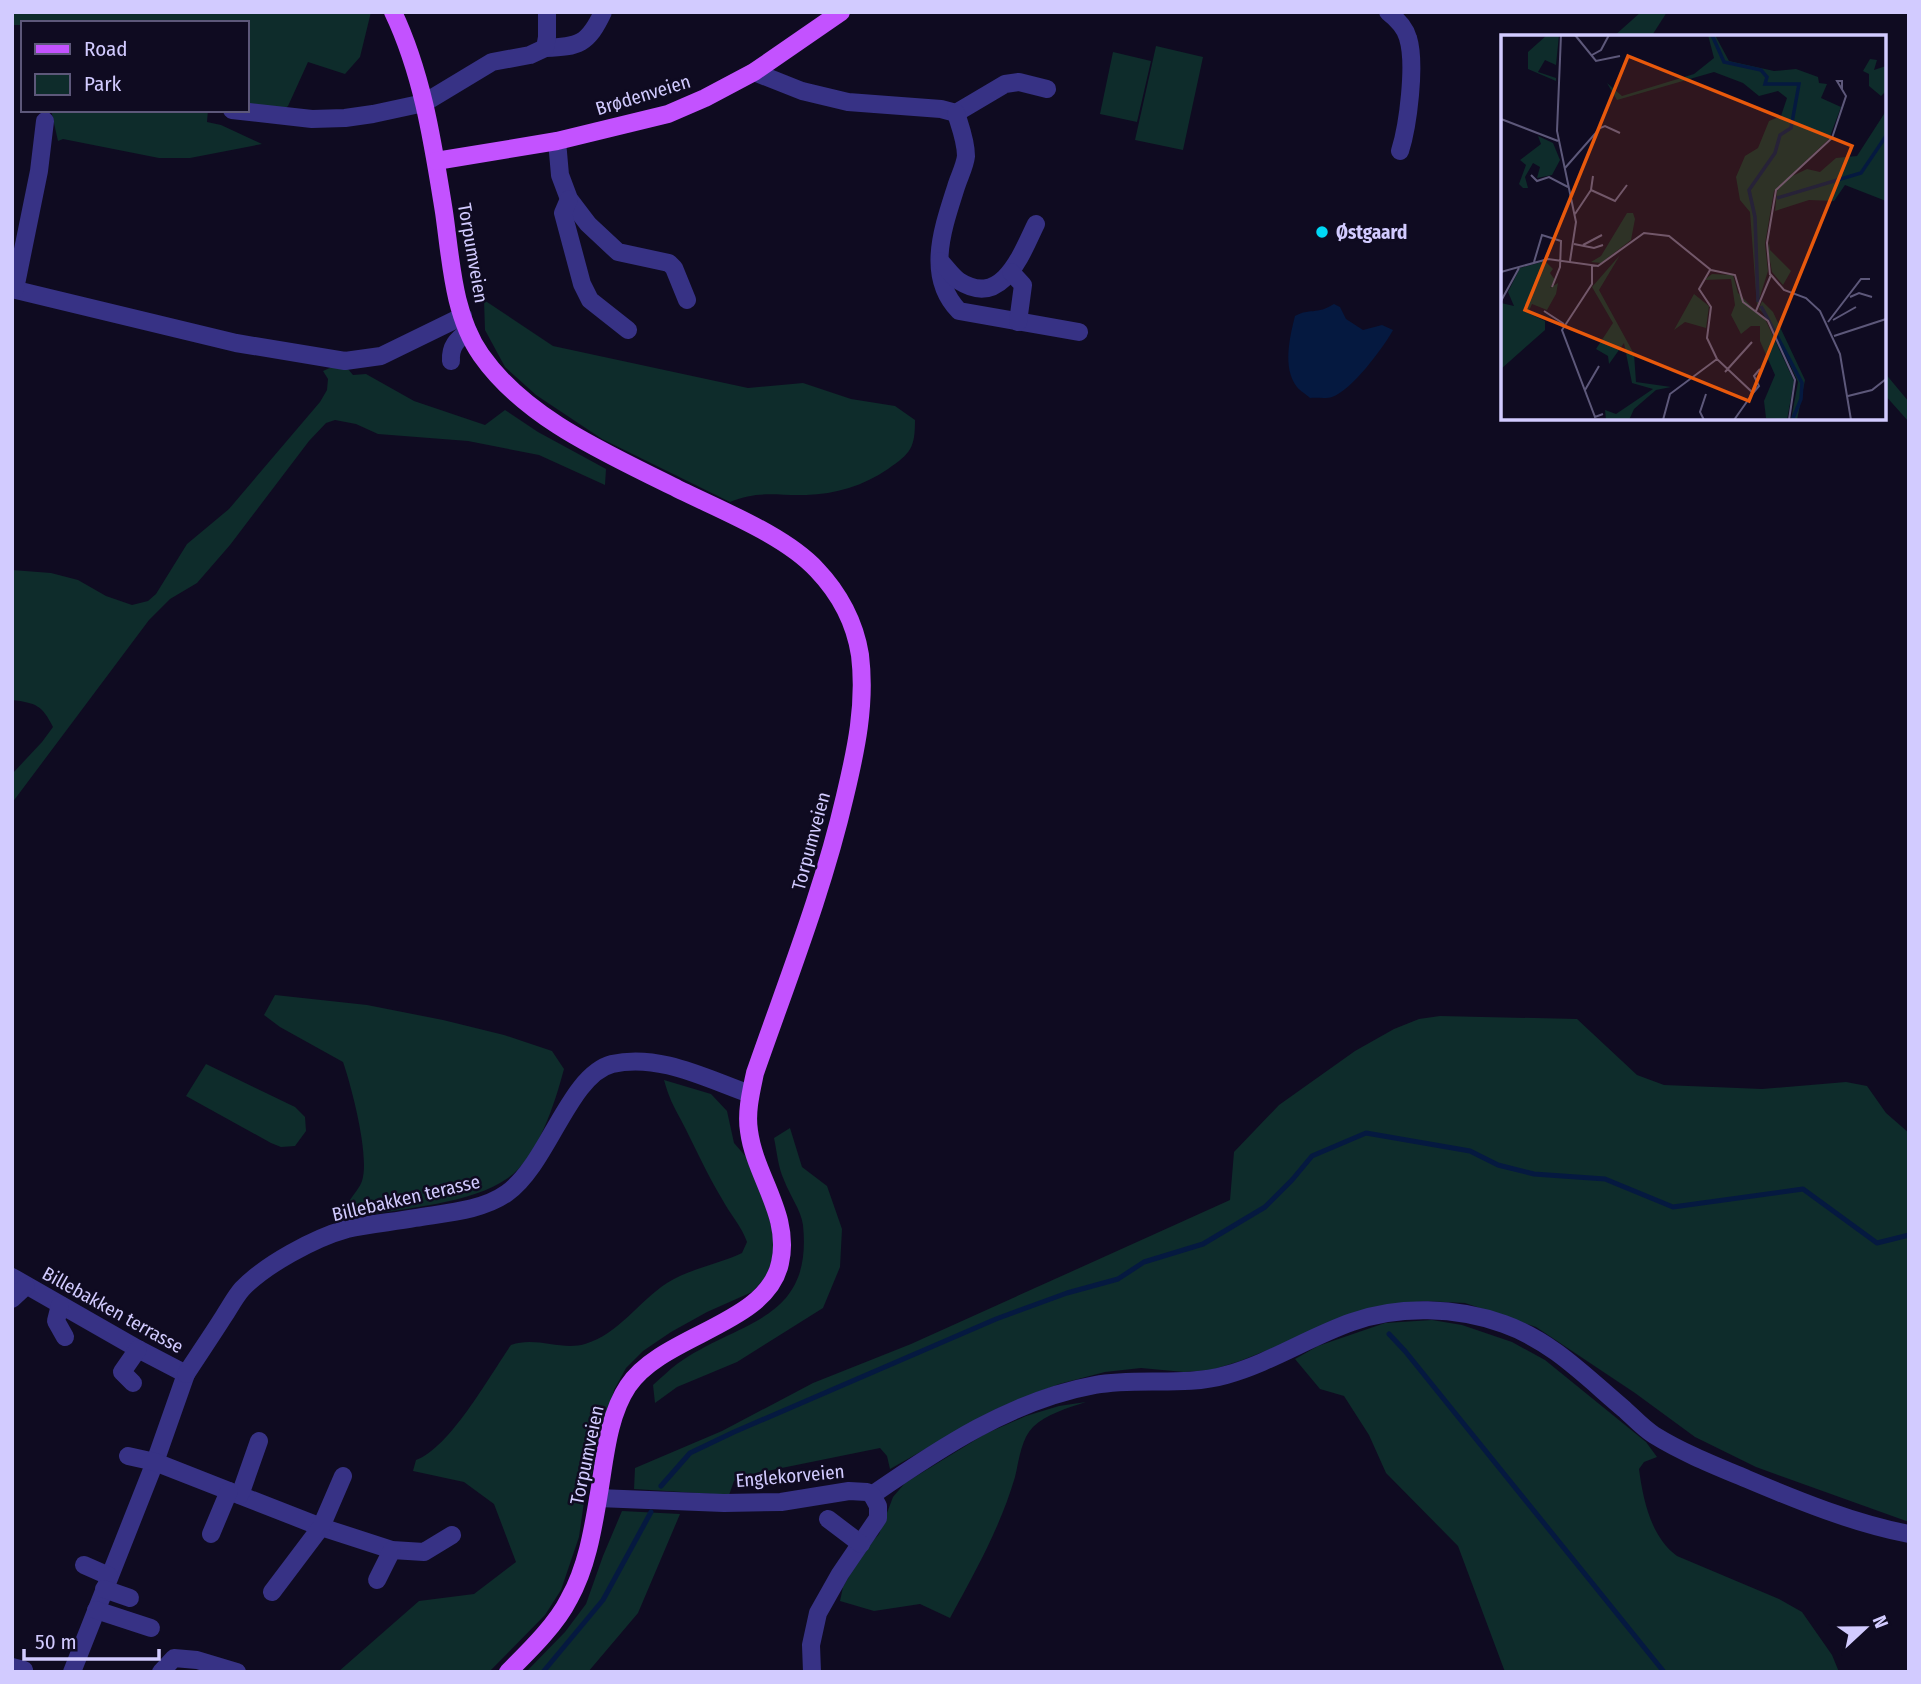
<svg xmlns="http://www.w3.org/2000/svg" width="1921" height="1684" viewBox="0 0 1921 1684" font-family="'Fira Sans Condensed',sans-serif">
  <rect width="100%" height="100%" fill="#0f0b21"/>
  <g fill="#0e2c2b">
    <path d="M 12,12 L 371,12 L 360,57 L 345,74 L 308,62 L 288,106 L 275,115 L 247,110 L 247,23 L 23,23 L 23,25 L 12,25 Z"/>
    <path d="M 1641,12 L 1667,12 L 1651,37 L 1613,37 Z"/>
    <path d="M 1156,46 L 1203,57 L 1183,150 L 1135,140 Z"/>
    <path d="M 1113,52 L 1151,61 L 1137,122 L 1100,114 Z"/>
    <path d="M 51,110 L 208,110 L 207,122 L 221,125 L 262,144 L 190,158 L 159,158 L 63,139 L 58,141 Z"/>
    <path d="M 484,300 L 553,346 L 748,388 L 803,383 L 851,399 L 895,406 L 915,420 C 915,448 911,453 888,469 C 863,486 836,494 806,495 C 778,496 758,490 730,502 L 602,439 L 536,395 L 505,367 L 485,330 Z"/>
    <path d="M 334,366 L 348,369 L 353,375 L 366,374 L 414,401 L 485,425 L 505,410 L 538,432 L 606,469 L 605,485 L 539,455 L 468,441 L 378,434 L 356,424 L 335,420 L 326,423 L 309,441 L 230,545 L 197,583 L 170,599 L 149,620 L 12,803 L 12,774 L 42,742 L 53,727 C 42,705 36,703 12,700 L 12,570 L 51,573 L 78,580 L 106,596 L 132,605 L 148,601 L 156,594 L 187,544 L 229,509 L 320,402 L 327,390 L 328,379 L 323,371 Z"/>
    <path d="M 1884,372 L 1909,402 L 1909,422 L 1884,394 Z"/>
    <path d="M 275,995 L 367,1005 L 443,1020 L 504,1035 L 552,1051 L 564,1069 C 555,1103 538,1157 508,1178 C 472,1204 402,1208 358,1217 L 350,1200 C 354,1194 360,1187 362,1181 C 370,1157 352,1088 343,1062 L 280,1027 L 264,1015 Z"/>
    <path d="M 1440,1016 L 1577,1019 L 1637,1075 L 1664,1085 L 1762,1089 L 1846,1082 L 1867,1086 L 1886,1113 L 1909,1133 L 1909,1522 L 1756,1467 L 1695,1437 L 1635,1393 L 1536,1327 L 1465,1303 L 1424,1301 L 1374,1308 L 1240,1361 L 1211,1370 L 1184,1372 L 1141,1368 L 1105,1372 L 1059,1384 L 996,1409 L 890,1469 L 887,1456 L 880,1448 L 742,1476 L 734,1481 L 729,1495 L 634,1489 L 635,1468 L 722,1431 L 813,1383 L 911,1344 L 1230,1200 L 1234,1152 L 1279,1105 L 1355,1051 L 1394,1029 L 1419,1019 Z"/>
    <path d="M 206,1064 L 295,1107 L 305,1117 L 306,1131 L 295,1146 L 281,1147 L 271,1143 L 186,1096 Z"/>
    <path d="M 664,1080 L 711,1094 L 727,1111 L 734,1143 L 748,1159 L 764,1199 L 773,1233 L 773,1256 L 767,1276 L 752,1292 L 707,1312 L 671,1332 L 643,1351 L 626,1368 L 614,1390 L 597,1460 L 586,1488 L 579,1537 L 561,1590 L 545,1615 L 489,1672 L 338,1672 L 419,1601 L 474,1594 L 516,1562 L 494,1504 L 464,1482 L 413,1471 L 416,1460 C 450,1448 490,1375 511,1345 C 536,1336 561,1351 585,1344 C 619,1334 639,1301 667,1283 C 689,1269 719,1264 742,1253 L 747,1242 C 742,1227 730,1214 722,1199 C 707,1174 695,1147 681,1120 C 673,1105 669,1098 664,1080 Z"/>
    <path d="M 790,1128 L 802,1167 L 827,1186 L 842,1229 L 840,1267 L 823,1308 L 737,1362 L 677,1387 L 655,1403 L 653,1385 C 661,1378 669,1370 677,1364 C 738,1320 813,1323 803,1225 C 801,1210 789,1194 784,1180 C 778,1167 777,1152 774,1138 Z"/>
    <path d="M 1432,1320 L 1462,1325 L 1512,1342 L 1545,1360 L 1646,1442 L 1657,1457 L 1644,1462 L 1639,1469 C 1643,1500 1651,1537 1677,1556 L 1779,1599 L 1802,1612 L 1832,1655 L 1839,1672 L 1505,1672 L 1458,1546 L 1386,1473 L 1369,1435 L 1344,1396 L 1320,1389 L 1295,1359 L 1318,1346 L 1385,1323 Z"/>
    <path d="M 1086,1402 C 1068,1408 1046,1414 1033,1427 C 1021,1439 1019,1461 1015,1477 C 1000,1528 975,1572 950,1618 L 920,1604 L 874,1611 L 840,1601 L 843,1587 L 863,1552 L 879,1534 L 893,1497 L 905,1483 L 985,1434 L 1026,1416 L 1059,1406 Z"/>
    <path d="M 622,1511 L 680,1514 L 638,1613 L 588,1672 L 526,1672 L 565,1632 L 586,1604 L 603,1556 Z"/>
  </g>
  <path fill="#051940" d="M 1334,304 L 1340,307 L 1346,319 L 1363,330 L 1382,325 L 1393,330 C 1384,347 1351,391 1332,397 C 1326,399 1316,397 1310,398 C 1306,394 1300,391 1297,387 C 1282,368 1290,336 1295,316 C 1309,308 1317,315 1334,304 Z"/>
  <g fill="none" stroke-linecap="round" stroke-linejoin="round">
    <g stroke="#051940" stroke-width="5">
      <path d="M 1389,1334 L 1405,1351 L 1664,1672"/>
      <path d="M 661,1486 L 690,1453 L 734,1432 L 996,1319 L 1067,1293 L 1118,1279 L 1144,1262 L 1203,1244 L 1265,1207 L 1292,1180 L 1312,1156 L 1366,1133 L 1470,1151 L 1498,1165 L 1534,1174 L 1605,1179 L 1673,1207 L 1803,1189 L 1877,1243 L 1909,1235"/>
      <path d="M 543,1672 L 603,1600 L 651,1512"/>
    </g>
    <g stroke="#373285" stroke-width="18">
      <path d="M 1388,12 C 1397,19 1405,27 1408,38 C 1416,64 1408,126 1400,151"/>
      <path d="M 545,48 C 579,47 588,44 603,12"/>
      <path d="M 754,72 L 802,91 L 848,102 L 941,109 L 956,113 L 1005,84 L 1019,82 L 1047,89"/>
      <path d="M 232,110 L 312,119 L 345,118 L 373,114 L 424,103 L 492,62 L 530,55 L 545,48 L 547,37 L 547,12"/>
      <path d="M 956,113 C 960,126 966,141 966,156 C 965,166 959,177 956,187 C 943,228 925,276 959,311 L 1079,332"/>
      <path d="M 557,141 L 560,175 L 569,199 L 588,224 L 618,252 L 669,263 L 674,268 L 687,300"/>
      <path d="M 569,199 L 563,213 L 582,284 L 590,300 L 628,330"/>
      <path d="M 940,261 C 946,267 952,276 959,281 C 1003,309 1022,252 1036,224"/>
      <path d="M 1011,272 L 1023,285 L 1018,322"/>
      <path d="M 12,289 L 236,343 L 345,361 L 381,356 L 463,316"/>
      <path d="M 15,289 L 39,171 L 45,121"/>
      <path d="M 451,361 C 450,346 457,340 468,331"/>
      <path d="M 12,1277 L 138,1349 L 186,1374 L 155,1462 L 72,1672"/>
      <path d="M 12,1299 L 26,1286"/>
      <path d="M 60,1305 L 56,1321 L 65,1337"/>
      <path d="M 186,1374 C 199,1354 212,1335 224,1316 C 230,1307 235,1297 242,1289 C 265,1265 314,1238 347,1229 C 369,1224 393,1222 415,1218 C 444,1213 482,1211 507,1193 C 548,1164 569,1075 612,1064 C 659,1053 707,1079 750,1094"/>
      <path d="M 133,1383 L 122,1372 L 138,1349"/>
      <path d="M 128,1456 L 155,1462 L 321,1527 L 392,1550 L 424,1552 L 452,1535"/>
      <path d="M 240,1495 L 259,1441"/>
      <path d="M 872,1495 C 940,1448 1012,1400 1095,1385 C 1138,1377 1184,1387 1226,1375 C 1270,1363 1309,1337 1352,1322 C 1399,1305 1457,1307 1504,1324 C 1552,1341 1586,1377 1624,1409 C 1633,1417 1643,1428 1654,1435 C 1683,1453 1716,1466 1747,1479 C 1799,1501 1853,1523 1909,1534"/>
      <path d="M 598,1498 L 724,1503 L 781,1502 L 849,1491 L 867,1492 L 872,1495 L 878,1506 L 878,1518 L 840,1574 L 818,1613 L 811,1645 L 812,1672"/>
      <path d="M 828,1519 L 861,1544"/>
      <path d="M 211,1534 L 229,1491"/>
      <path d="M 84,1565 L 109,1576"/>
      <path d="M 377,1580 L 392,1550"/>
      <path d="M 104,1589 L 130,1598"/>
      <path d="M 272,1592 L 321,1527 L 343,1476"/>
      <path d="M 96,1610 L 151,1628"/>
      <path d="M 12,1667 L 24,1670"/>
      <path d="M 161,1672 L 174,1658 L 197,1660 L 237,1672"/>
    </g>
    <g stroke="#c352ff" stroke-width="18">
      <path d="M 393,12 C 423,75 433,144 444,212 C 451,260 453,315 481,355 C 525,418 606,453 672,486 C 715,508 784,534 817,570 C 839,593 855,623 860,655 C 866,704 856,750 845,796 C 823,891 787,981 755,1073 C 751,1092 746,1112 749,1131 C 755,1177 791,1215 780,1263 C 767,1325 663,1334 628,1386 C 608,1416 605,1458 599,1493 C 593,1529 587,1567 569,1599 C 556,1625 529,1651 508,1672"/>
      <path d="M 436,161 L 557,141 L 668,114 L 705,98 L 754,72 L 841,12"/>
    </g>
  </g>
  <circle fill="#00d8f6" stroke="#0f0b21" stroke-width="2.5" cx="1322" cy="232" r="7"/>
  <g text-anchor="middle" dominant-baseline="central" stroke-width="5" stroke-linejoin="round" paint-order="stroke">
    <g font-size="19" fill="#d2cbff" stroke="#0f0b21">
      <text transform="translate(643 95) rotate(-17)">Brødenveien</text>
      <text transform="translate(473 253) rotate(80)">Torpumveien</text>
      <text transform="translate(811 841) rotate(-75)">Torpumveien</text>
      <text transform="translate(406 1198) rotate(-13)">Billebakken terasse</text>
      <text transform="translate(113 1310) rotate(29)">Billebakken terrasse</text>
      <text transform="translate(587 1455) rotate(-78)">Torpumveien</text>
      <text transform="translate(790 1476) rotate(-5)">Englekorveien</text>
    </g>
    <g font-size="19" font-weight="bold" fill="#d2cbff" stroke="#0f0b21" text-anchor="start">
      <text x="1336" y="232">Østgaard</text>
    </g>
  </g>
  <g transform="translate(1501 35)">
    <rect width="385" height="385" fill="#0f0b21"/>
    <path d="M 46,0 L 58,0 L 55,30 L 44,25 L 37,37 L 55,43 L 55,46 L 27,34 L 27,17 ZM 207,0 L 214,0 L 228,26 L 273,36 L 295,34 L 317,42 L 318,48 L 326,49 L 320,63 L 340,72 L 328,104 L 273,156 L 264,209 L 267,236 L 256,271 L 249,177 L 239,165 L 235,142 L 244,121 L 257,113 L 268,86 L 280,81 L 286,63 L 277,56 L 258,61 L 242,48 L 213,37 L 116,65 L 106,48 L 121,61 L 193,39 L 213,23 ZM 369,24 L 376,25 L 373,35 L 385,31 L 385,56 L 380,61 L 368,51 L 368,39 L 362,36 ZM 385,76 L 385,166 L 344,150 L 333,166 L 308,165 L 274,176 L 276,156 L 287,143 L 306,134 L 319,137 L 335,123 L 356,121 ZM 37,101 L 52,108 L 59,125 L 51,140 L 36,143 L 39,132 L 32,128 L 24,142 L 27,153 L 22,153 L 18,149 L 25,130 L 19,125 L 40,109 ZM 126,178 L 132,178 L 134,184 L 130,205 L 100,228 L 90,227 L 100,221 ZM 268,207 L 269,215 L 290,236 L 282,250 L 271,237 L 267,215 ZM 119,220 L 98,255 L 133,319 L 135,347 L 170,352 L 155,355 L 133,374 L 128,385 L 105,385 L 104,375 L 115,379 L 152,354 L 131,348 L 123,308 L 108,329 L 107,321 L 95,314 L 112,288 L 91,252 ZM 44,226 L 52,234 L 49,238 L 54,245 L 49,253 L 57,248 L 55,259 L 46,275 L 31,269 L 27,278 L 44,286 L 44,295 L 0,334 L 0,268 L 13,271 L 7,257 L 19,233 ZM 211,239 L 232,240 L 237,258 L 265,286 L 293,346 L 286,385 L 265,383 L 263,366 L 274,340 L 259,306 L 259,291 L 250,291 L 240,299 L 230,280 L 234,270 L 230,244 L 203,245 ZM 193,259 L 208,271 L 205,293 L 184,287 L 173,295 ZM 261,266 L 272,277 L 304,345 L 296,385 L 290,385 L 297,347 L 268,284 L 258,274 Z" fill="#0e2c2b"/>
    <path fill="none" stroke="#051940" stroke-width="3.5" d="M 211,0 L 223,27 L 260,35 L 266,42 L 264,49 L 298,49 L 290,93 L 279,100 L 274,118 L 248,155 L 254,182 L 257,267M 276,163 L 360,138 L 385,101M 260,271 L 301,348 L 300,364 L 292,383"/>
    <path fill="none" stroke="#5d587a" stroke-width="2" d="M 60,0 L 56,96 L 75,187 L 69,226M 74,0 L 95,26 L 119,21M 91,20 L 100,15 L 108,0M 0,84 L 57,106M 64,133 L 99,93 L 104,91 L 119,98M 30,140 L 36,146 L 48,142 L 67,152M 90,155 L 114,166 L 126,150M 74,179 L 90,155 L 92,141M 73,209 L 93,213 L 102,210M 82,210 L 101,200M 33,227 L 41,200 L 60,206 L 59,232 L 51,252M 91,231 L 91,249 L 61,295 L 94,382 L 102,379M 209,235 L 198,254 L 210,272 L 206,303 L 216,324M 0,237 L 47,224 L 97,231 L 143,198 L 168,201 L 210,235 L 234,240 L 242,267 L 267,286 L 294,345 L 288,385M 269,240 L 266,208 L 275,155 L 331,103 L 345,61 L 336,46 L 341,46 L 341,54M 349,262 L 358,258 L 371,262M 0,266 L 18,233M 43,276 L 63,289M 255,276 L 270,240 L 283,255 L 305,263 L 319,276 L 339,319 L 350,385M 332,285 L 355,272M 327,287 L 360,244 L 369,244M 333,301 L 385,284M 224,337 L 251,307M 84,355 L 98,331M 252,358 L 258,351 L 253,341 L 259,334M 347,361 L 371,355 L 385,344M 162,385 L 169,359 L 216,324 L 252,358 L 233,385M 203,385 L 199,377 L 205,359"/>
    <path fill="#e8590c" fill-opacity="0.15" stroke="#e8590c" stroke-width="3.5" d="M 127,21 L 351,111 L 248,366 L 24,275 Z"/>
    <rect width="385" height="385" fill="none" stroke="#d2cbff" stroke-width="3.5"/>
  </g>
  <rect width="1921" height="1684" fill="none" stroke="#d2cbff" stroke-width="28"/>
  <rect x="21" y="21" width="228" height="91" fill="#0f0b21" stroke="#5d587a" stroke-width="2"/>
  <rect x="35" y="44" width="35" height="10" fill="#c352ff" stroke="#5d587a" stroke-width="2"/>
  <text x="84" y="56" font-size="21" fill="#d2cbff">Road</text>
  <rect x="35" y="74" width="35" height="21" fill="#0e2c2b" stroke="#5d587a" stroke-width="2"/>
  <text x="84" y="91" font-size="21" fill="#d2cbff">Park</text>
  <g transform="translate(1865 1628) rotate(68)" stroke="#0f0b21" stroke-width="5" paint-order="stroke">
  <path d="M0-5L12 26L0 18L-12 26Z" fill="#d2cbff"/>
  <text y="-10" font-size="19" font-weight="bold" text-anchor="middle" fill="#d2cbff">N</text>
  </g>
  <path d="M24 1649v10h135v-10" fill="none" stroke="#d2cbff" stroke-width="3.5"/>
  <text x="35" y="1649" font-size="21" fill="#d2cbff" stroke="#0f0b21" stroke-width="5" paint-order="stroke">50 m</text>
</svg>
